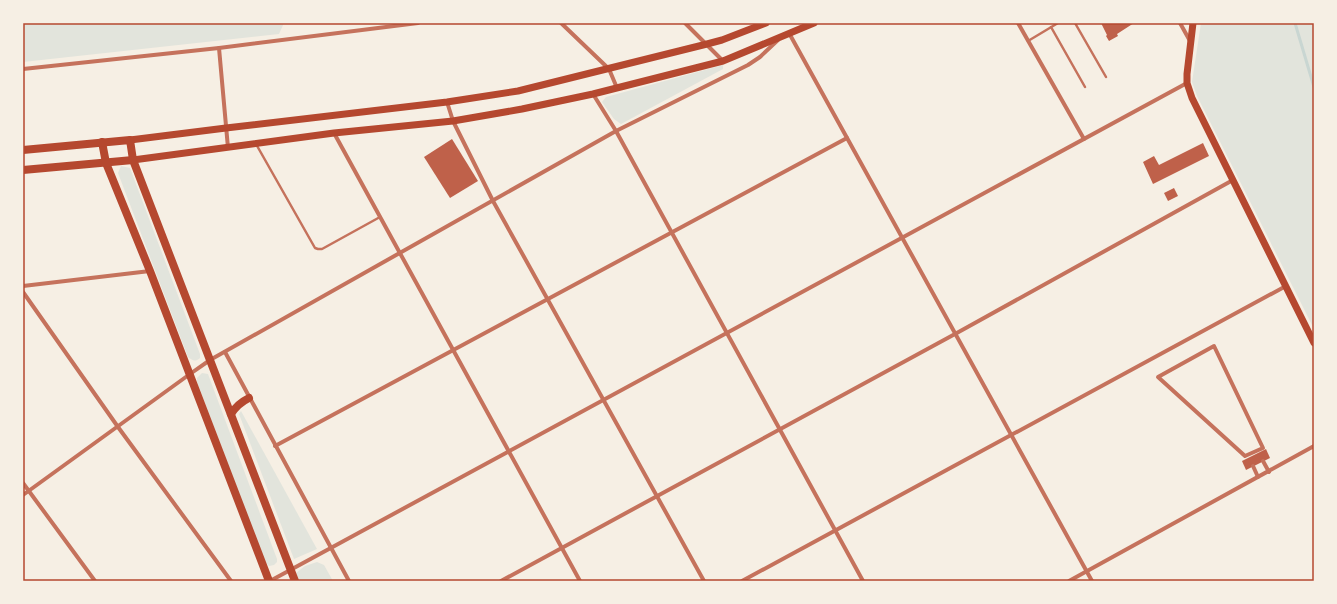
<svg xmlns="http://www.w3.org/2000/svg" width="1337" height="604" viewBox="0 0 1337 604" font-family="'Source Sans 3',sans-serif">
  <rect width="100%" height="100%" fill="#f6efe4"/>
  <g fill="#e2e4dc">
    <path d="M 25,23 L 284,23 L 279,34 L 23,62 L 23,28 Z"/>
    <path d="M 1201,23 L 1314,23 L 1314,329 L 1197,96 L 1192,82 Z"/>
    <path d="M 723,65 L 723,69 L 621,124 L 614,119 L 602,102 L 606,97 Z"/>
    <path d="M 121,166 L 130,168 L 200,354 L 200,358 C 195,362 193,361 188,357 L 118,173 Z"/>
    <path d="M 202,373 L 208,374 L 277,559 L 277,562 L 274,565 L 269,566 L 265,562 L 197,382 L 197,378 Z"/>
    <path d="M 241,411 L 317,549 L 294,559 L 239,414 Z"/>
    <path d="M 317,562 L 324,565 L 333,581 L 299,581 L 296,573 L 305,566 Z"/>
  </g>
  <g fill="none" stroke-linecap="round" stroke-linejoin="round">
    <path stroke="#c9d6d2" stroke-width="3" d="M 1295,23 L 1314,87"/>
  </g>
  <g fill="#bf614a">
    <path d="M 1101,23 L 1134,23 L 1117,34 L 1118,36 L 1109,41 L 1106,36 L 1107,35 Z"/>
    <path d="M 452,139 L 478,181 L 450,198 L 424,157 Z"/>
    <path d="M 1203,143 L 1209,156 L 1153,184 L 1143,162 L 1154,156 L 1159,165 Z"/>
    <path d="M 1174,188 L 1178,196 L 1168,201 L 1164,193 Z"/>
    <path d="M 1266,449 L 1270,458 L 1246,470 L 1242,461 Z"/>
  </g>
  <g fill="none" stroke-linecap="round" stroke-linejoin="round">
    <g stroke="#c5725c" stroke-width="2.5">
      <path d="M 1075,23 L 1106,77"/>
      <path d="M 1051,27 L 1085,87"/>
      <path d="M 1028,41 L 1058,23"/>
      <path d="M 256,144 L 315,248 L 318,249 L 322,249 L 380,217"/>
    </g>
    <g stroke="#c5725c" stroke-width="4">
      <path d="M 561,23 L 609,69 L 617,88"/>
      <path d="M 685,23 L 723,61"/>
      <path d="M 1018,23 L 1084,139"/>
      <path d="M 1180,23 L 1190,41"/>
      <path d="M 789,33 L 1092,581"/>
      <path d="M 219,48 L 228,148"/>
      <path d="M 23,69 L 219,48 L 418,23"/>
      <path d="M 593,94 L 616,131 L 863,581"/>
      <path d="M 447,102 L 453,121 L 493,201 L 704,581"/>
      <path d="M 334,133 L 580,581"/>
      <path d="M 23,286 L 150,271"/>
      <path d="M 23,292 L 118,427 L 231,581"/>
      <path d="M 1214,346 L 1263,448 L 1245,456 L 1158,377 Z"/>
      <path d="M 225,352 L 349,581"/>
      <path d="M 275,446 L 847,138"/>
      <path d="M 1263,461 L 1269,472"/>
      <path d="M 1253,466 L 1258,477"/>
      <path d="M 23,483 L 95,581"/>
      <path d="M 23,495 L 190,374 L 210,360 L 616,131 L 748,65 L 760,57 L 778,40"/>
      <path d="M 270,581 L 1187,83"/>
      <path d="M 501,581 L 955,334 L 1233,180"/>
      <path d="M 742,581 L 1286,286"/>
      <path d="M 1069,581 L 1314,446"/>
    </g>
    <g stroke="#b5482f" stroke-width="7">
      <path d="M 1193,23 L 1187,74 L 1187,83 L 1192,98 L 1314,343"/>
      <path d="M 130,140 L 226,128 L 447,102 L 518,91 L 707,44 L 722,40 L 766,23"/>
      <path d="M 133,160 L 334,133 L 453,121 L 522,109 L 593,94 L 723,61 L 814,23"/>
    </g>
    <g stroke="#b5482f" stroke-width="8">
      <path d="M 102,142 L 106,163 L 150,271 L 269,581"/>
      <path d="M 23,150 L 130,140 L 133,160 L 295,581"/>
      <path d="M 23,170 L 133,160"/>
      <path d="M 231,414 C 236,406 241,402 249,398"/>
    </g>
  </g>
  <rect width="1337" height="604" fill="none" stroke="#f6efe4" stroke-width="48"/>
  <rect x="24" y="24" width="1289" height="556" fill="none" stroke="#b5482f" stroke-width="1.5"/>
</svg>
